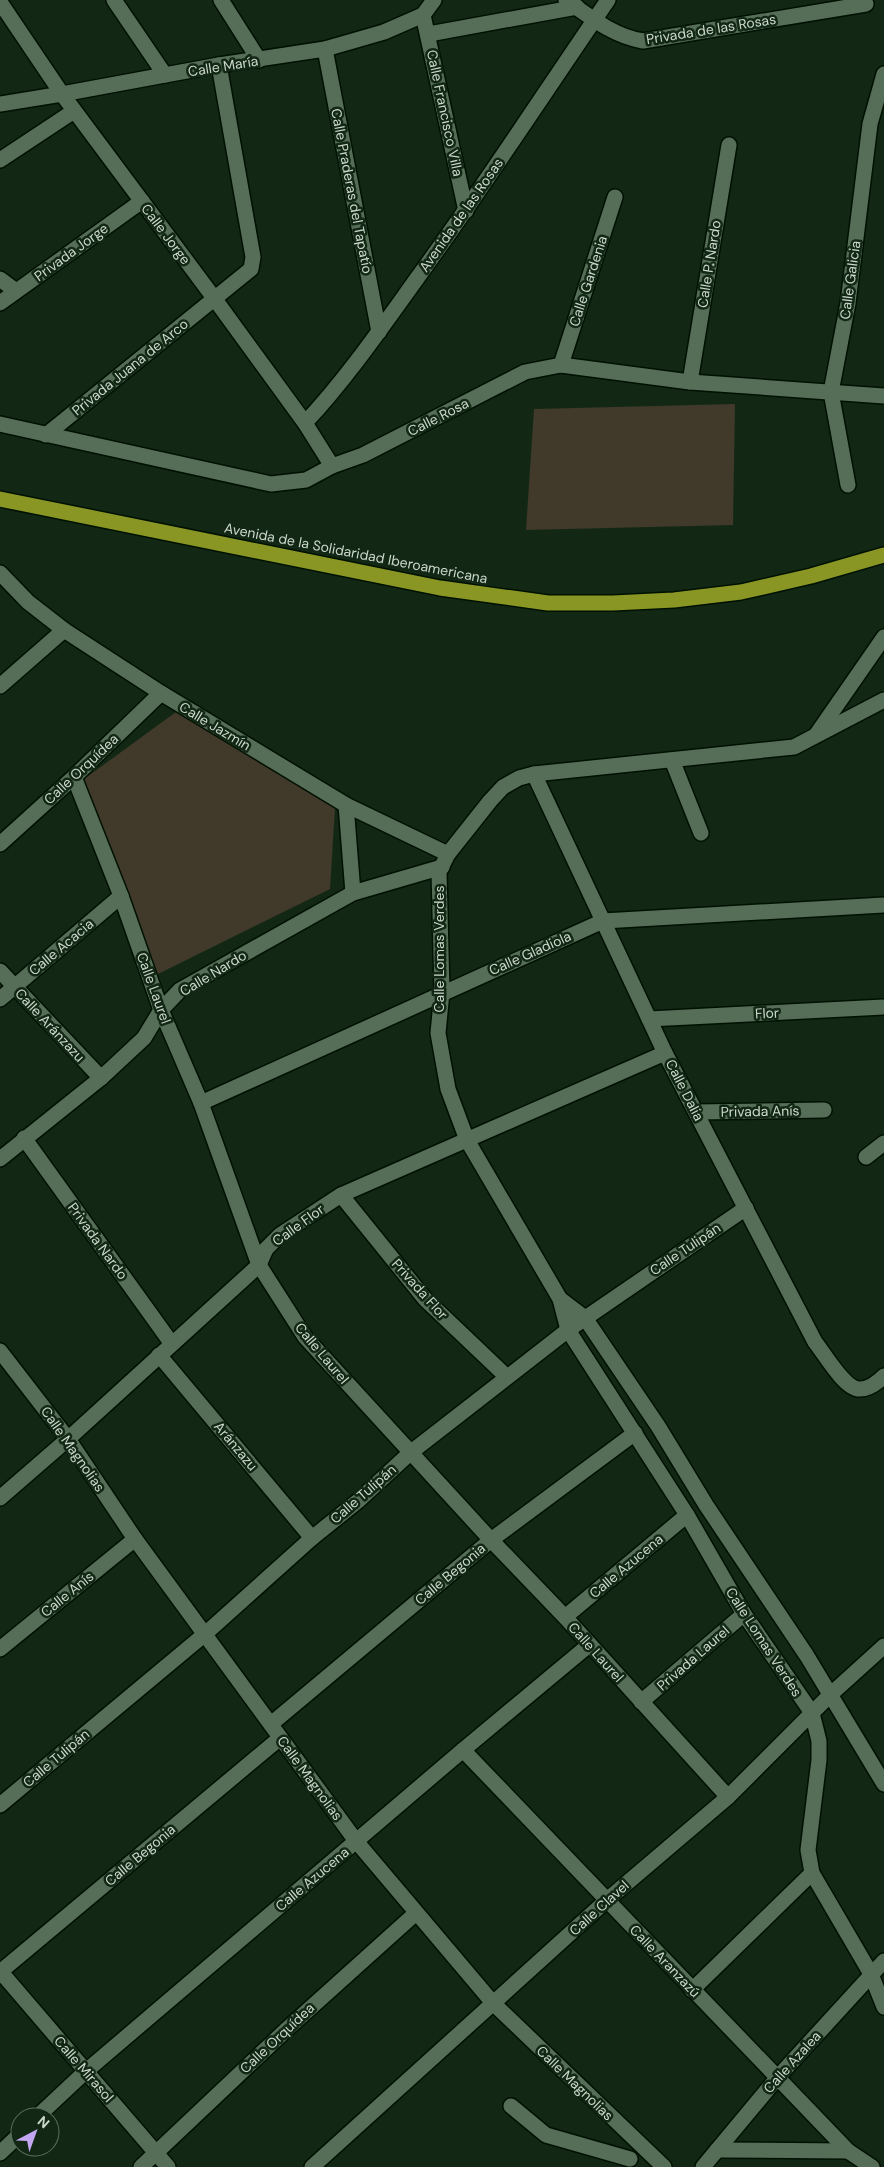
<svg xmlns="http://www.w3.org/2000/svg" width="884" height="2167" viewBox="0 0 884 2167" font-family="'DM Sans',sans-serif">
  <rect width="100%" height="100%" fill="#122815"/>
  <g fill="#413929">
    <path d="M 735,404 L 733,525 L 526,530 L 534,409 Z"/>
    <path d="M 176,712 L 335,808 L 330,889 L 156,975 L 84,779 Z"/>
  </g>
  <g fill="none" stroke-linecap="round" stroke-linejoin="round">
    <defs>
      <g id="minor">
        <path d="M 114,0 L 165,75"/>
        <path d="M 221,0 L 259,60"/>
        <path d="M 566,0 C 590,17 613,36 643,41 L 866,4"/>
        <path d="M 0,2 L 62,94 L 214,298 L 305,423 L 332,466"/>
        <path d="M 423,15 L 466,211"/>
        <path d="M 429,34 L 577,7"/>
        <path d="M 325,49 L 379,332"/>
        <path d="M 0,104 L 62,94 L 219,65 L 325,49 L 384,32 L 423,15 L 434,0"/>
        <path d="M 0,160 L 74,111"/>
        <path d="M 0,279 L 16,291"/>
        <path d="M 0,303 L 142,201"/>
        <path d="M 561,365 L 615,197"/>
        <path d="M 690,382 L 729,145"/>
        <path d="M 305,423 C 347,378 382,327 418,277 C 484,186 545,92 608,0"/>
        <path d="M 0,424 L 271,484 L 306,480 L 332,466 L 363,455 L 525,372 L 561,365 L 690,382 L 884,396"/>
        <path d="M 46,435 L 251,269 L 253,257 L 219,65"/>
        <path d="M 848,485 L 831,392 L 848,303 L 870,124 L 884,74"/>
        <path d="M 0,573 L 28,602 L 64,630 L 161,693 L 346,805 L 448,854"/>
        <path d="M 0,686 L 64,630"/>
        <path d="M 884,700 L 794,747 L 534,774 L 519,778 L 503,787 L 490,801 L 448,854 L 439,872 L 442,992 L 438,1033 L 448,1089 L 467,1140 L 560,1299 L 568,1330 L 687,1515 L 744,1614 L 812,1713 L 819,1741 L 819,1760 L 808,1850 L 812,1873 L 871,1974 L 884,2007"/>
        <path d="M 816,735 L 884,637"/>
        <path d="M 672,760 L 701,833"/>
        <path d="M 534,774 L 665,1053 L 815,1342 C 824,1353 845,1390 860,1389 C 870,1389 878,1382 884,1376"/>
        <path d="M 74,777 L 121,896 L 161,1010 L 201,1103 L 259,1265 L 305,1337 L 491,1540 L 565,1617 L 728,1797"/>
        <path d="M 346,805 L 353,893"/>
        <path d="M 0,844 L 74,777 L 161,693"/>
        <path d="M 0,971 L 101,1078"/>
        <path d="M 0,999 L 121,896"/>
        <path d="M 649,1019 L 884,1007"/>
        <path d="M 201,1103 L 603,921 L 884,905"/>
        <path d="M 696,1112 L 824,1110"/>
        <path d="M 24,1138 L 172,1344"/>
        <path d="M 866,1157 L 884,1143"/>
        <path d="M 0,1159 L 101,1078 L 144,1038 L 161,1010 L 180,990 L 353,893 L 442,867"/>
        <path d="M 341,1195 L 425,1299 L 507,1377"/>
        <path d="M 560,1299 L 585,1318 L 658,1426 L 706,1505 L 807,1656 L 884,1784"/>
        <path d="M 0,1351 L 68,1439 L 135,1539 L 356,1841 L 493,2003 L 664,2167"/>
        <path d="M 159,1355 L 312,1538"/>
        <path d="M 0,1498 L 68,1439 L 259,1265 L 266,1249 L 280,1235 L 341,1195 L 665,1053"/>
        <path d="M 565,1617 L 687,1515"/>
        <path d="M 0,1649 L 135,1539"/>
        <path d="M 641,1702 L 744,1614"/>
        <path d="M 271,1724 L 491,1540 L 635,1433"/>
        <path d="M 463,1750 L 848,2151 L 872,2167"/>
        <path d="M 0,1805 L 205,1634 L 312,1538 L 358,1501 L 410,1453 L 568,1330 L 746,1208"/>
        <path d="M 0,1971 L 168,2167"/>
        <path d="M 0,1972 L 280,1738"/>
        <path d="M 692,1990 L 812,1873"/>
        <path d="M 511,2106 L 546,2135 L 630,2159"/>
        <path d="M 37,2117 L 85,2072 L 463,1750 L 589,1645"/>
        <path d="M 717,2150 L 848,2151"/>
        <path d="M 0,2153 L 20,2134"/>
        <path d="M 141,2167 L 287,2029 L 416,1913"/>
        <path d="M 312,2167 L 607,1900 L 728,1797 L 830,1695 L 884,1646"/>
        <path d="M 703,2167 L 778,2077 L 884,1961"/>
      </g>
      <path id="highway" d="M 0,499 L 440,588 L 548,603 L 613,603 L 674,600 L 741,592 L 811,576 L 884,555"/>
    </defs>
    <use href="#minor" stroke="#001102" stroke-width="18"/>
    <use href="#highway" stroke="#001102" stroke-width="18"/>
    <use href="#minor" stroke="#566e57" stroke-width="15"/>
    <use href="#highway" stroke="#8a9624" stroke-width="15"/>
  </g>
  <g text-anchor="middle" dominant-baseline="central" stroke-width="5" stroke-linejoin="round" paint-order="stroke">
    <g font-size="14" fill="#cbd8cb" stroke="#122815">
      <text transform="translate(711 29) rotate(-9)">Privada de las Rosas</text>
      <text transform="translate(223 66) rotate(-9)">Calle María</text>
      <text transform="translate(445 113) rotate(78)">Calle Francisco Villa</text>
      <text transform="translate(352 191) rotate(79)">Calle Praderas del Tapatío</text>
      <text transform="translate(461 215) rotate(-55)">Avenida de las Rosas</text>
      <text transform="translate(166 234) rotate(53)">Calle Jorge</text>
      <text transform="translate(71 252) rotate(-36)">Privada Jorge</text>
      <text transform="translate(709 264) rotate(-81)">Calle P. Nardo</text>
      <text transform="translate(850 280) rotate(-82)">Calle Galicia</text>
      <text transform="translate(588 281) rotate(-72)">Calle Gardenia</text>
      <text transform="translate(130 367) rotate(-39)">Privada Juana de Arco</text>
      <text transform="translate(438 417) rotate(-27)">Calle Rosa</text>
      <text transform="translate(356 553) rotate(11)">Avenida de la Solidaridad Iberoamericana</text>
      <text transform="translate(215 726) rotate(31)">Calle Jazmín</text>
      <text transform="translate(81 769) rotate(-43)">Calle Orquídea</text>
      <text transform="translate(61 947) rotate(-40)">Calle Acacia</text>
      <text transform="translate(439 949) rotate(-90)">Calle Lomas Verdes</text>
      <text transform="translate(530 953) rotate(-24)">Calle Gladiola</text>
      <text transform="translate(213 973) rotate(-31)">Calle Nardo</text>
      <text transform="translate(154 988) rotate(70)">Calle Laurel</text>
      <text transform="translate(767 1013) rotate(-3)">Flor</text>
      <text transform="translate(50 1025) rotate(47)">Calle Aránzazu</text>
      <text transform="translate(685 1090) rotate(63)">Calle Dalia</text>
      <text transform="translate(760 1111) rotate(-1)">Privada Anís</text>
      <text transform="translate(298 1225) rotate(-36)">Calle Flor</text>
      <text transform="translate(98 1241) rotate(54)">Privada Nardo</text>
      <text transform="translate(685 1249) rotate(-34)">Calle Tulipán</text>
      <text transform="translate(420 1289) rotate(48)">Privada Flor</text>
      <text transform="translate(322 1353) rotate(50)">Calle Laurel</text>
      <text transform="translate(236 1446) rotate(50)">Aránzazu</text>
      <text transform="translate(73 1449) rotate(55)">Calle Magnolias</text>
      <text transform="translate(363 1494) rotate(-41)">Calle Tulipán</text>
      <text transform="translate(626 1566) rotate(-40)">Calle Azucena</text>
      <text transform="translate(450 1574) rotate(-40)">Calle Begonia</text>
      <text transform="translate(67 1594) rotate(-39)">Calle Anís</text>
      <text transform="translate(764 1642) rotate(57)">Calle Lomas Verdes</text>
      <text transform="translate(596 1652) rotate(48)">Calle Laurel</text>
      <text transform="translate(693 1658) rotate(-41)">Privada Laurel</text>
      <text transform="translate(56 1758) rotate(-40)">Calle Tulipán</text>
      <text transform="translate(310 1778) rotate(54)">Calle Magnolias</text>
      <text transform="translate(140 1855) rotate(-40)">Calle Begonia</text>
      <text transform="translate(312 1879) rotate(-40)">Calle Azucena</text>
      <text transform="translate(599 1908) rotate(-42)">Calle Clavel</text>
      <text transform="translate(665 1961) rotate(46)">Calle Aranzazú</text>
      <text transform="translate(277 2038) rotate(-43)">Calle Orquídea</text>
      <text transform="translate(792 2062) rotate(-48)">Calle Azalea</text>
      <text transform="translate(84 2069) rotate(49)">Calle Mirasol</text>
      <text transform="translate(575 2083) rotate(44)">Calle Magnolias</text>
    </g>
  </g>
  <g transform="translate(35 2132) rotate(41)"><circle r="24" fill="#122815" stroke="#5c6e5e"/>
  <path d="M0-4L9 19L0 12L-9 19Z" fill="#c4a7f1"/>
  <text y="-8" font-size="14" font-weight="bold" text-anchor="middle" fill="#cbd8cb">N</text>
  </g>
</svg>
